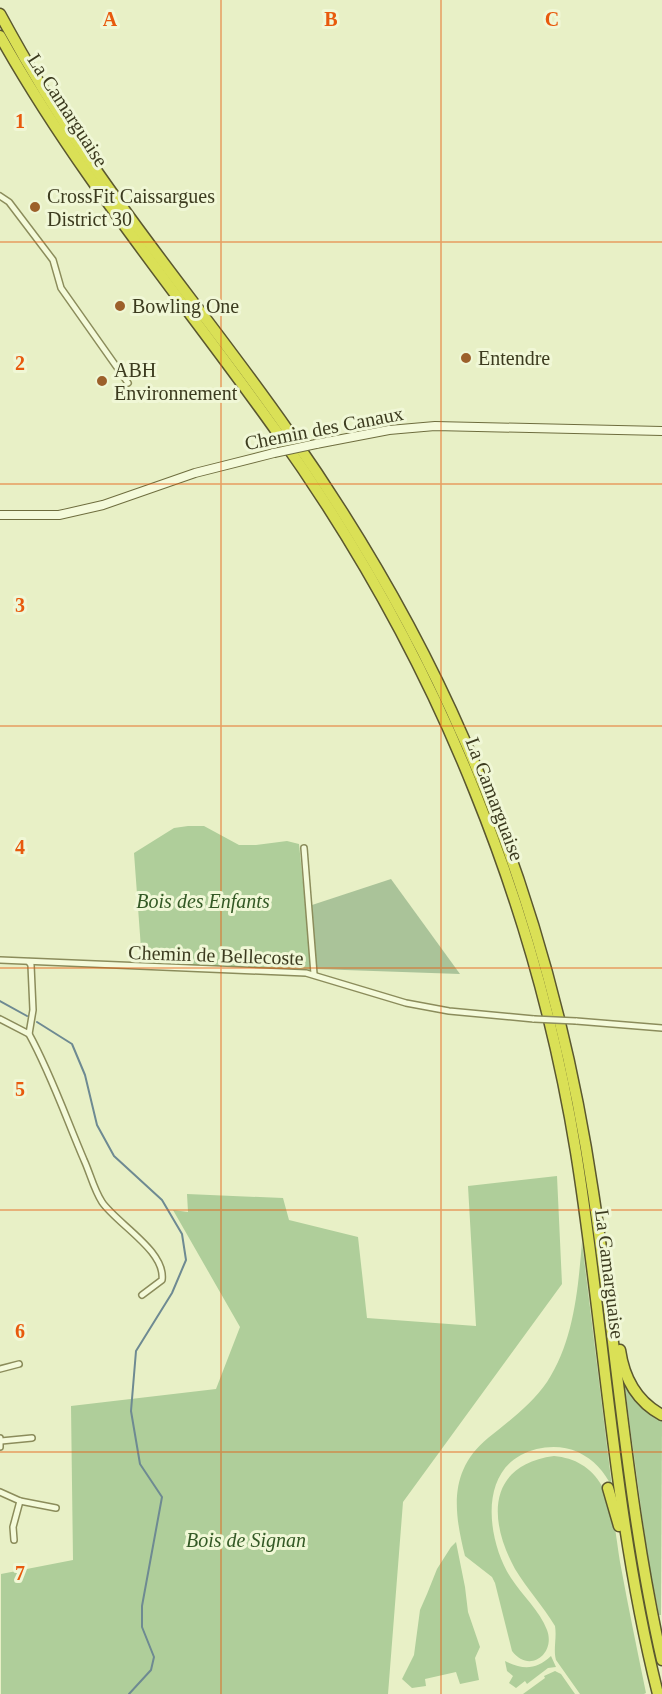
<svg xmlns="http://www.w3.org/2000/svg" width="662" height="1694" viewBox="0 0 662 1694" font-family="'Times New Roman',serif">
  <rect width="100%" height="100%" fill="#e8f0c6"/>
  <g fill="#afce9a">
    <path d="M 188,826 L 204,826 L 239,845 L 256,845 L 287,841 L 299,844 L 312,970 L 147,965 L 142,962 L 134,853 L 174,828 Z"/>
    <path d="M 557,1176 L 562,1284 L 403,1502 L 388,1694 L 1,1694 L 1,1574 L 73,1560 L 71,1406 L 216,1389 L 240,1327 L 173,1210 L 188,1212 L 187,1194 L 283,1198 L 289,1220 L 358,1237 L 367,1318 L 476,1326 L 468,1186 Z"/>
    <path d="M 582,1242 L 612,1487 C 604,1471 594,1460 578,1452 C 560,1444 538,1446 521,1455 C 478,1478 489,1544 511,1578 C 522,1595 540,1611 547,1630 C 556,1654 529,1674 512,1651 L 495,1583 L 492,1577 L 465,1556 C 454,1512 448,1471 488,1438 C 509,1421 531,1405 547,1382 C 574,1341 578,1289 582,1242 Z"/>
    <path d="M 624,1382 L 662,1418 L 661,1615 L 659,1615 L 648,1560 Z"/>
    <path d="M 554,1456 C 575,1458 591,1467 602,1486 C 614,1507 616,1538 620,1562 C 628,1606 637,1649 646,1693 L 644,1694 L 580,1694 L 556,1660 C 553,1649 557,1638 555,1626 C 543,1606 527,1589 515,1569 C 488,1520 487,1465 554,1456 Z"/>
    <path d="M 456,1542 L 465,1587 L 468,1612 L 480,1647 L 475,1658 L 479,1680 L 460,1684 L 456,1672 L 425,1679 L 426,1686 L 412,1688 L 402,1679 L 414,1655 L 420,1610 L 427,1594 L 437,1569 L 451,1547 Z"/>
    <path d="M 551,1656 L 556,1667 L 548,1668 L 527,1684 L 525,1681 L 516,1688 L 509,1683 L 513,1676 L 507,1671 L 505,1661 C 523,1670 536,1670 551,1656 Z"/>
    <path d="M 555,1671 L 561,1674 L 575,1694 L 523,1694 L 545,1678 L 544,1676 Z"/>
  </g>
  <path fill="#aac399" d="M 391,879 L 460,974 L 316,969 L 312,905 Z"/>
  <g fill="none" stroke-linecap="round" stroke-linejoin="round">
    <g stroke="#6e8a92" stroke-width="2">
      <path d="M 0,1001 L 27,1016"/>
      <path d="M 37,1022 L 72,1044 L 85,1075 L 97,1125 L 114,1156 L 162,1200 L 182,1234 L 186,1260 L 172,1293 L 136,1351 L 131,1411 L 140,1464 L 162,1497 L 142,1606 L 142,1627 L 154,1657 L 151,1670 L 129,1694"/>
    </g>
    <defs>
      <g id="minor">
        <path d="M 0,196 L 9,202 L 53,260 L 61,288 L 128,383"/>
        <path d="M 304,848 L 314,974"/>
        <path d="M 0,960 L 306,973 L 406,1003 L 449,1011 L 534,1019"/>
        <path d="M 29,962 L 31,965 L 33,1010 L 29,1034 C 51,1074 66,1118 84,1160 C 90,1173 94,1190 102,1202 C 117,1224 166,1251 162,1280 L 142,1295"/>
        <path d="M 0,1019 L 29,1034"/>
        <path d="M 576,1021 L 662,1028"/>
        <path d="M 0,1369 L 19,1364"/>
        <path d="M 0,1438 L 0,1447"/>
        <path d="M 1,1441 L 32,1438"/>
        <path d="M 0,1492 L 20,1501 L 56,1508"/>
        <path d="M 14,1540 L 13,1527 L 20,1501"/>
      </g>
      <g id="secondary">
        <path d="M 316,444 L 389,430 L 435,426 L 662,431"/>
        <path d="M 0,515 L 59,515 L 103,505 L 195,473 L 274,453"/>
      </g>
      <g id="motorway">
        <path d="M 0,14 C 26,62 54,109 85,154 C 149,249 223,337 289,432 C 357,529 417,631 464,739 C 528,884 570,1037 593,1192 C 617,1348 627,1506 662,1660"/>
        <path d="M 0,36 C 79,177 184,301 277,432 C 357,544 424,664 475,792 C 522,908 556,1029 576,1152 C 605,1332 613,1516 658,1694"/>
        <path d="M 620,1350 C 624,1378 636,1401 662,1415"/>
        <path d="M 608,1488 L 619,1526"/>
      </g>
    </defs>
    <use href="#minor" stroke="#8b8c5b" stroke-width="8"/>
    <use href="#secondary" stroke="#6e6d3e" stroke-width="10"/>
    <use href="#motorway" stroke="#5a572f" stroke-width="13"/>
    <use href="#minor" stroke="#f4fada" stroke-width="5"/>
    <use href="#secondary" stroke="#f4fada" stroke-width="8"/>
    <use href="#motorway" stroke="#dae056" stroke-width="10"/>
    <defs>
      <path id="minor-bridge" d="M 534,1019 L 576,1021"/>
      <path id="secondary-bridge" d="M 274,453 L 316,444"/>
    </defs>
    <use href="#minor-bridge" stroke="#8b8c5b" stroke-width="8" stroke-linecap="butt"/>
    <use href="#secondary-bridge" stroke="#6e6d3e" stroke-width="10" stroke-linecap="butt"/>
    <use href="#minor-bridge" stroke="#f4fada" stroke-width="5"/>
    <use href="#secondary-bridge" stroke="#f4fada" stroke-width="8"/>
  </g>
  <path fill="none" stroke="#e8590c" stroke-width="1.5" stroke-opacity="0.55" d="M 221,0 L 221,1694M 441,0 L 441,1694M 0,242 L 662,242M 0,484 L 662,484M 0,726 L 662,726M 0,968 L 662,968M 0,1210 L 662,1210M 0,1452 L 662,1452"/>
  <g fill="#9c602a" stroke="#f0f7d6" stroke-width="2">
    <circle cx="35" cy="207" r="6"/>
    <circle cx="120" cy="306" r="6"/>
    <circle cx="466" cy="358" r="6"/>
    <circle cx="102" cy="381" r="6"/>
  </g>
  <g text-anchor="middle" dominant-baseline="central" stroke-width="6" stroke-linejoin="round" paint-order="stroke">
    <g font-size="20" fill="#3c3b1f" stroke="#f0f7d6">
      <text transform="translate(68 110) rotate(57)">La Camarguaise</text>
      <text transform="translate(324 428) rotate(-11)">Chemin des Canaux</text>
      <text transform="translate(495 799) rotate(69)">La Camarguaise</text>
      <text transform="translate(216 955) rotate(2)">Chemin de Bellecoste</text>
      <text transform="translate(610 1274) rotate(83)">La Camarguaise</text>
    </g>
    <g font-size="20" fill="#3c3b1f" stroke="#f0f7d6" text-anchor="start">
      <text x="47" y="196">CrossFit Caissargues<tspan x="47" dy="23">District 30</tspan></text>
      <text x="132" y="306">Bowling One</text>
      <text x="478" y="358">Entendre</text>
      <text x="114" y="370">ABH<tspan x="114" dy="23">Environnement</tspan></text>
    </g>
    <g font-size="20" font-style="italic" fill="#335925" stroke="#f0f7d6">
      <text x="203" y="901">Bois des Enfants</text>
      <text x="246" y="1540">Bois de Signan</text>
    </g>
  </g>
  <g font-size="20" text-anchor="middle" font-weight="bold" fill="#e8590c" stroke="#f0f7d6" stroke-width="6" stroke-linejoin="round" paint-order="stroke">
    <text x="110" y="26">A</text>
    <text x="331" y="26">B</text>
    <text x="552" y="26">C</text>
    <text x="20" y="128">1</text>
    <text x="20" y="370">2</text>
    <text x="20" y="612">3</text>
    <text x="20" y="854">4</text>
    <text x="20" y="1096">5</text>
    <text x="20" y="1338">6</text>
    <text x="20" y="1580">7</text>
  </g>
</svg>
